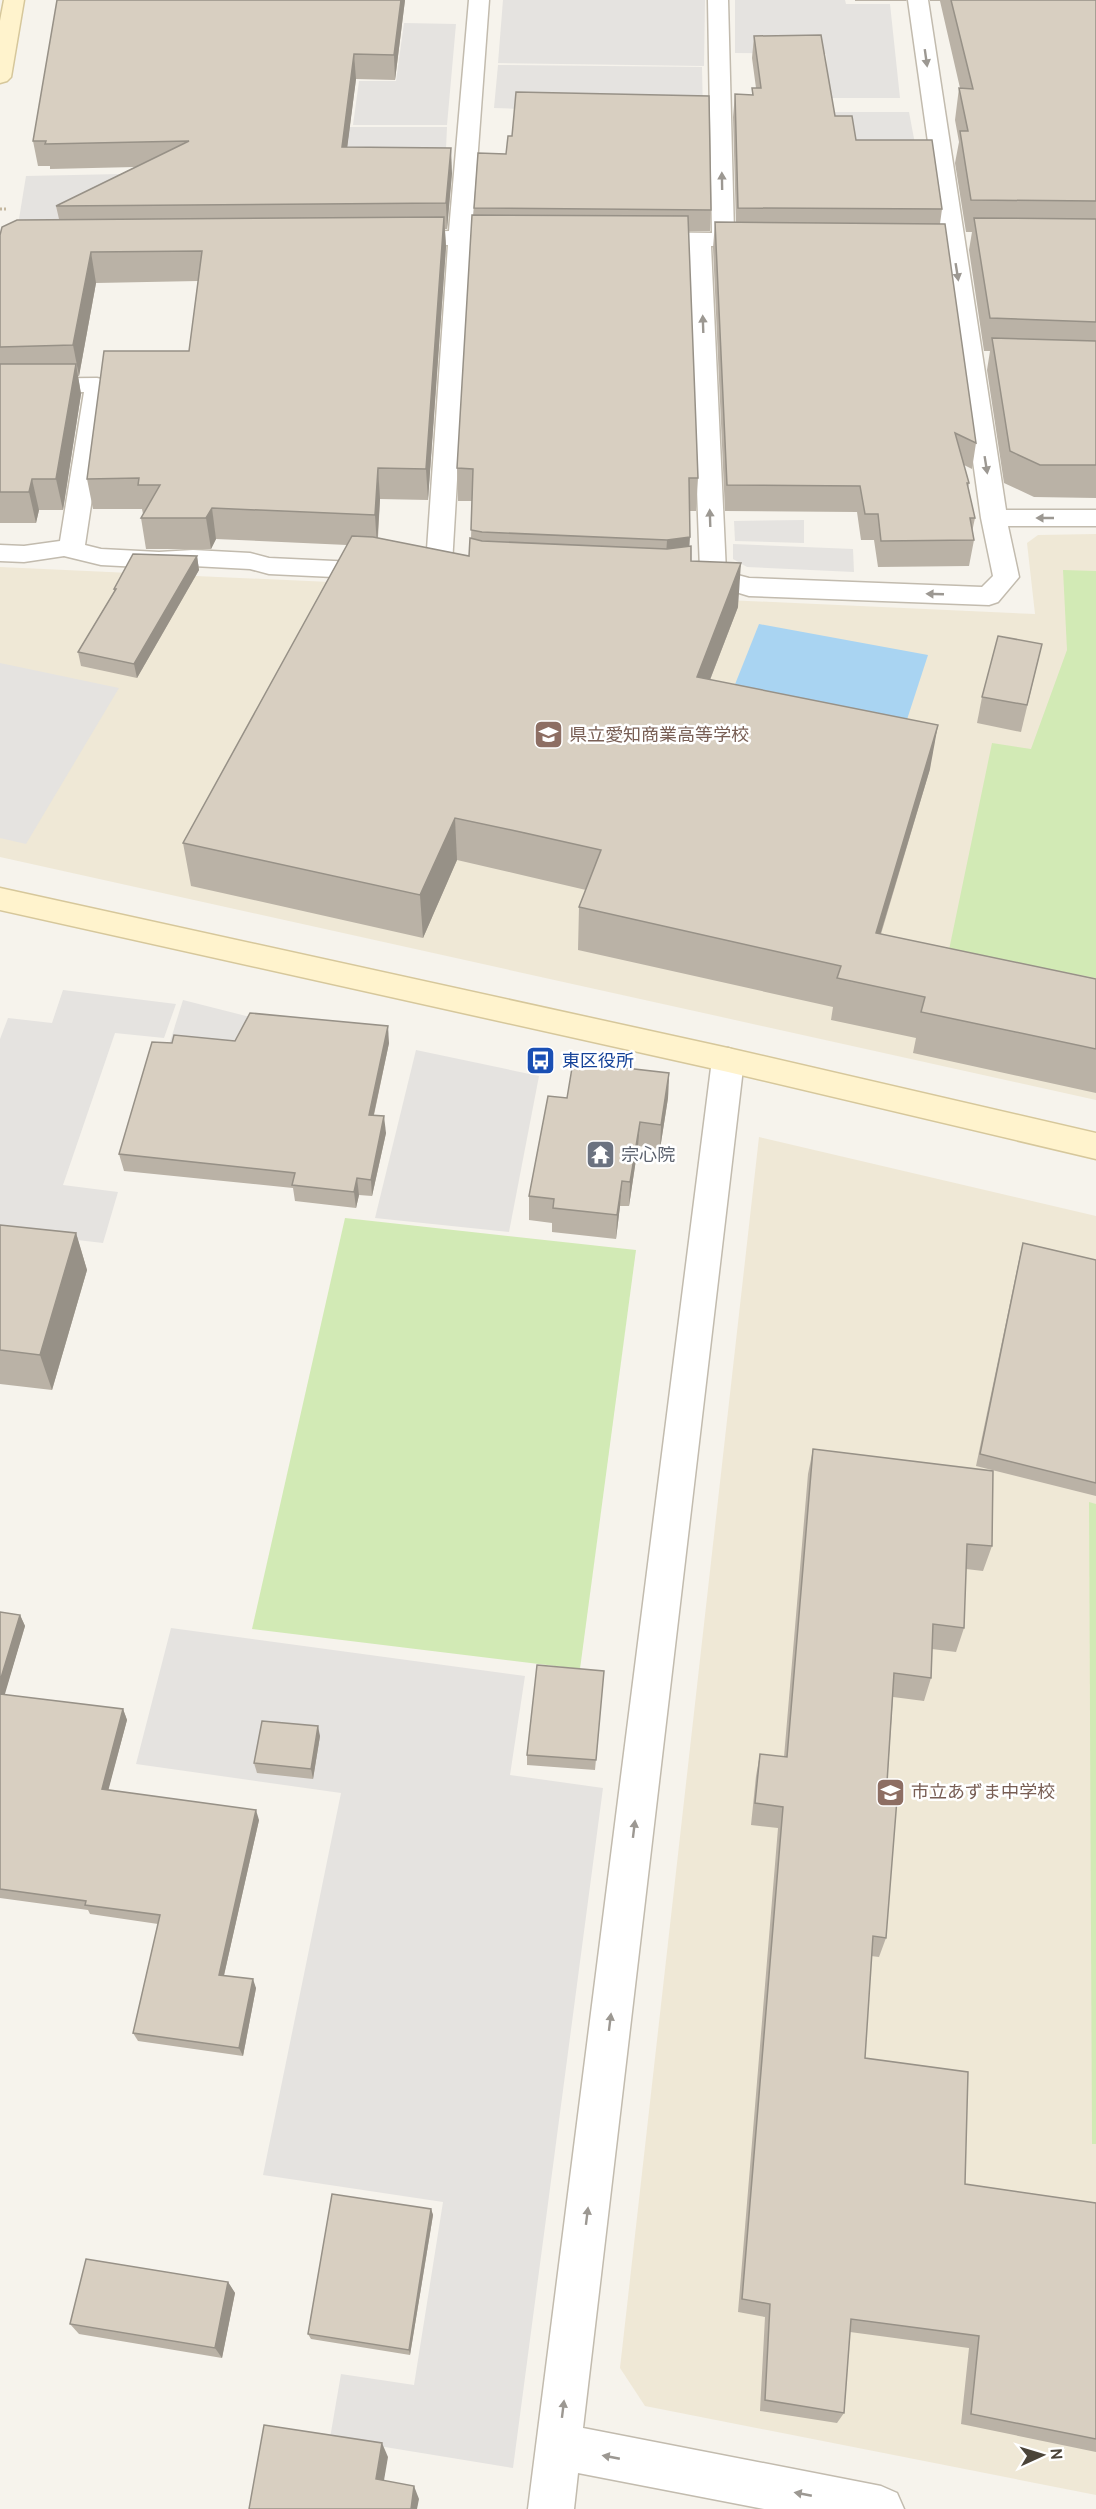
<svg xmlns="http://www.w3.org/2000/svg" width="1096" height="2509" viewBox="0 0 1096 2509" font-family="Cabin,'Noto Sans JP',sans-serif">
  <rect width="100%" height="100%" fill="#f6f3ec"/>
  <g fill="#efe8d6">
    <path d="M 1096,534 L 1096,1100 L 0,857 L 0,567 L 1035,614 L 1027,543 L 1038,535 Z"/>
    <path d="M 759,1137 L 1096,1216 L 1096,2495 L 645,2406 L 620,2368 Z"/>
  </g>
  <g fill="#d2eab5">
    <path d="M 1063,570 L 1096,571 L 1096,978 L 949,950 L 992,743 L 1031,749 L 1067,650 Z"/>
    <path d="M 345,1218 L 636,1250 L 580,1669 L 252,1629 Z"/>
    <path d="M 1089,1502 L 1096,1504 L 1096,2144 L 1092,2144 Z"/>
  </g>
  <g fill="#e5e3e0">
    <path d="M 503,0 L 705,0 L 704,66 L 498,63 Z"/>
    <path d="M 735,0 L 845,0 L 846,4 L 890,4 L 900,98 L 830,98 L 826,54 L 735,53 Z"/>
    <path d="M 404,23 L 456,24 L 447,125 L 353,125 L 359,81 L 396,81 Z"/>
    <path d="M 498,65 L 702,67 L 703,116 L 494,108 Z"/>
    <path d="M 824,112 L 909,112 L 918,160 L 856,161 Z"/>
    <path d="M 335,127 L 447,127 L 445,171 L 331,170 Z"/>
    <path d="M 121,174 L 111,226 L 28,226 L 19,219 L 26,176 Z"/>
    <path d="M 804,520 L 804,543 L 735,541 L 734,521 Z"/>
    <path d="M 733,544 L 853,549 L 854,572 L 747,567 L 733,559 Z"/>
    <path d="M 0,663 L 119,688 L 26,844 L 0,838 Z"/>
    <path d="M 63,990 L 176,1004 L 164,1038 L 115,1033 L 63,1185 L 118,1192 L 103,1243 L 0,1231 L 0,1039 L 8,1018 L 52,1023 Z"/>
    <path d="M 183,1000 L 250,1017 L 237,1053 L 169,1045 Z"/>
    <path d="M 416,1050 L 539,1076 L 509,1232 L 375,1218 Z"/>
    <path d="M 171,1628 L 525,1676 L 510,1775 L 603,1788 L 513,2468 L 330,2438 L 341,2374 L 414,2385 L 443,2202 L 263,2175 L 341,1793 L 136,1764 Z"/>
  </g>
  <path fill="#a9d4f2" d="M 759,624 L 928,655 L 900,741 L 726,707 Z"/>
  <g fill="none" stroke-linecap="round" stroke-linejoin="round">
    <defs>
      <g id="street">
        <path d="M 469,0 L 489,0 L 472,231 L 522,233 L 525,238 L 522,243 L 471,245 L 452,564 L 448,570 L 439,572 L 430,570 L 426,564 L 448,245 L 393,243 L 390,238 L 393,233 L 449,231 Z"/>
        <path d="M 708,0 L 728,0 L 734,233 L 765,235 L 768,240 L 765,245 L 711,246 L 726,572 L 749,578 L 982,587 L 993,576 L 981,518 L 908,0 L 928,0 L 1006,510 L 1096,510 L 1096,526 L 1008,526 L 1019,577 L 998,602 L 989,605 L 749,596 L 713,585 L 697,587 L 688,585 L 684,579 L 688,573 L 700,570 L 688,246 L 636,244 L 633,239 L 636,234 L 644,232 L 712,233 Z"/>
        <path d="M 97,378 L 106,380 L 109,385 L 85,545 L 101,549 L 159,552 L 193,550 L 250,553 L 269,558 L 377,563 L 386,565 L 390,571 L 386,577 L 377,579 L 269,574 L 250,569 L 193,566 L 159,568 L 101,565 L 64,556 L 24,562 L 0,561 L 0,545 L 24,546 L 60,541 L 84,392 L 0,393 L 0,379 Z"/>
        <path d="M 728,1048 L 739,1052 L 744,1060 L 583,2428 L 881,2486 L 897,2493 L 904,2509 L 764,2509 L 578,2473 L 574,2509 L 528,2509 L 712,1060 L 717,1052 Z"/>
      </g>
      <g id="secondary">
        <path d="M 4,0 L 24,0 L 11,77 L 7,81 L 0,83 L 0,21 Z"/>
        <path d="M 0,888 L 728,1048 L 1096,1133 L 1096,1159 L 728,1072 L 0,910 Z"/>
      </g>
    </defs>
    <use href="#street" stroke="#c2bbae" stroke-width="3"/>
    <use href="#secondary" stroke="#d6c79b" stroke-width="3"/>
    <path stroke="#c4b79f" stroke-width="3" stroke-dasharray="2 2" stroke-linecap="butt" d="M 0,209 L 6,209"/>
    <use href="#street" fill="#fff" fill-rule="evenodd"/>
    <use href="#secondary" fill="#fff3cd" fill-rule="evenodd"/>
  </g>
  <g fill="#bab2a6">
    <path d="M 405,0 L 395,80 L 356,79 L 347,147 L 452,173 L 447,229 L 445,229 L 446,247 L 428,500 L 380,499 L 378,538 L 469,556 L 471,539 L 472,501 L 458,501 L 457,468 L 474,208 L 711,210 L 710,231 L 688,231 L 698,478 L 696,511 L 689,511 L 689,547 L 691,561 L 738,607 L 710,680 L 930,769 L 881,934 L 1096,979 L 1096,1093 L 913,1053 L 916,1038 L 831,1020 L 833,1007 L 578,950 L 579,907 L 586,890 L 526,876 L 457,860 L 423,938 L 191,886 L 183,843 L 347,545 L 216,539 L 211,549 L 146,549 L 141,518 L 143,514 L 142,509 L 93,509 L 87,479 L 189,351 L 198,281 L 96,283 L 79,376 L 78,376 L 81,394 L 63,510 L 39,510 L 36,523 L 0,523 L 0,235 L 59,219 L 56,206 L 135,167 L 50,169 L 50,166 L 38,166 L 33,141 Z"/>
    <path d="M 855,0 L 907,0 L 906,1 L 855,1 Z"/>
    <path d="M 930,0 L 1096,0 L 1096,498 L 1034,497 L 1004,483 L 987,370 L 990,351 L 984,351 L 969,250 L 972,232 L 966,232 L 955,163 L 959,142 L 955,120 L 959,88 L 960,88 L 940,1 L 930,1 Z"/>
    <path d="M 754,36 L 835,116 L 856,140 L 942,209 L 940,224 L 976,443 L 972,469 L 964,465 L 969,483 L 968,488 L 975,518 L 972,532 L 974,540 L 969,566 L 878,567 L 874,540 L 861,540 L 857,512 L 725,511 L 713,248 L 715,222 L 736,223 L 733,117 L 735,94 L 752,95 L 752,88 L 756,88 L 752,58 Z"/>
    <path d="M 197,556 L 199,570 L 137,678 L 81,666 L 78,652 L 114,592 L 114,589 Z"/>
    <path d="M 1042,644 L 1021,732 L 977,723 L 982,697 Z"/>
    <path d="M 235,1041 L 389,1043 L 374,1115 L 386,1133 L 372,1196 L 359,1195 L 356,1208 L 295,1201 L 293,1188 L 124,1171 L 119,1154 L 172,1043 Z"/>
    <path d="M 669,1073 L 668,1098 L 660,1149 L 638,1146 L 629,1206 L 620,1206 L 616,1239 L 552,1232 L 552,1223 L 529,1220 L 529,1196 L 567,1098 Z"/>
    <path d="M 0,1225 L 76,1233 L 87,1270 L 52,1390 L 0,1384 Z"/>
    <path d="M 1023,1243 L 1096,1260 L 1096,1496 L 976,1466 L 1020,1255 Z"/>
    <path d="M 813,1449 L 992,1546 L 983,1571 L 966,1569 L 964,1628 L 956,1652 L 932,1649 L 931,1678 L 924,1701 L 893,1697 L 886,1798 L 886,1938 L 879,1957 L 871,1956 L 865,2058 L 965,2184 L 1096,2203 L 1096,2452 L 961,2424 L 969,2348 L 850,2332 L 844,2413 L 837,2423 L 760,2411 L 765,2317 L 738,2312 L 778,1828 L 751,1825 L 756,1776 L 760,1754 L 784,1757 L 808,1474 Z"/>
    <path d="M 0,1612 L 20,1615 L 25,1626 L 4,1695 L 123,1709 L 127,1720 L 108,1790 L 259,1820 L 224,1975 L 256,1988 L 243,2056 L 138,2041 L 133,2033 L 158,1924 L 90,1914 L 88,1910 L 0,1898 Z"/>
    <path d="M 603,1681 L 595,1770 L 527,1765 L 527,1755 Z"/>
    <path d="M 320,1736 L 313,1779 L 257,1773 L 254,1763 Z"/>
    <path d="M 431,2209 L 433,2215 L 410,2355 L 311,2339 L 308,2334 Z"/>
    <path d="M 228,2282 L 235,2293 L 222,2358 L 79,2334 L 70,2324 Z"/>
  </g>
  <g fill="#979187">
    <path d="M 401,0 L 405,0 L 395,80 L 394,55 Z"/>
    <path d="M 354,54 L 356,79 L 344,173 L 342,147 Z"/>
    <path d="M 451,148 L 452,173 L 447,229 L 446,203 Z"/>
    <path d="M 444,217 L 446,247 L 428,500 L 426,469 Z"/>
    <path d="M 91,252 L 96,283 L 79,376 L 73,345 Z"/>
    <path d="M 76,364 L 81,394 L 63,510 L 56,479 Z"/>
    <path d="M 378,468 L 380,499 L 377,546 L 375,515 Z"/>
    <path d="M 32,479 L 39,510 L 36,523 L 29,492 Z"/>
    <path d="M 212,508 L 216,539 L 211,549 L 206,518 Z"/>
    <path d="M 690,537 L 688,569 L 665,573 L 667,540 Z"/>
    <path d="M 197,556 L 199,570 L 137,678 L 134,664 Z"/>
    <path d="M 741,563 L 738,607 L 694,721 L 697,677 Z"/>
    <path d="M 938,725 L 930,769 L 868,975 L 876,933 Z"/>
    <path d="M 455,818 L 457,860 L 423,938 L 420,895 Z"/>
    <path d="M 388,1026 L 389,1043 L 370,1132 L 369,1115 Z"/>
    <path d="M 669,1073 L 668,1098 L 660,1149 L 661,1125 Z"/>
    <path d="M 384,1116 L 386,1133 L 372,1196 L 371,1180 Z"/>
    <path d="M 640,1122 L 638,1146 L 629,1206 L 630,1182 Z"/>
    <path d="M 357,1178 L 359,1195 L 356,1208 L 354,1192 Z"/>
    <path d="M 622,1181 L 620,1206 L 616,1239 L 617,1215 Z"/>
    <path d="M 76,1233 L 87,1270 L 52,1390 L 40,1355 Z"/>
    <path d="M 20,1615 L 25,1626 L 2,1704 L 0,1701 L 0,1681 Z"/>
    <path d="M 123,1709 L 127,1720 L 106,1799 L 102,1789 Z"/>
    <path d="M 318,1726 L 320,1736 L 313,1779 L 311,1769 Z"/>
    <path d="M 256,1810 L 259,1820 L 222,1984 L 219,1975 Z"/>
    <path d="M 253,1979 L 256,1988 L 243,2056 L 239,2048 Z"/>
    <path d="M 431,2209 L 433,2215 L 410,2355 L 409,2350 Z"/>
    <path d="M 228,2282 L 235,2293 L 222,2358 L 215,2348 Z"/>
    <path d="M 382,2443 L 388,2457 L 382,2492 L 376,2479 Z"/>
    <path d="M 414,2486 L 419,2499 L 417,2509 L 411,2509 Z"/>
  </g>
  <g fill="#d8cfc1" stroke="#979187" stroke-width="1.5">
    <path d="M 57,0 L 401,0 L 394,55 L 354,54 L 342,147 L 451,148 L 446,203 L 56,206 L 189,141 L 45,144 L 46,141 L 33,141 Z"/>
    <path d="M 951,0 L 1096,0 L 1096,201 L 971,200 L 960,131 L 968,131 L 959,88 L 973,89 Z"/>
    <path d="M 821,35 L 835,116 L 852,116 L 856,140 L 932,140 L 942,209 L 738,208 L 735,94 L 753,95 L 752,88 L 761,88 L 754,36 Z"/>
    <path d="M 516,92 L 709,96 L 711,210 L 474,208 L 478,153 L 506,154 L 508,136 L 512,136 Z"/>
    <path d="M 472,215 L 688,216 L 698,478 L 689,478 L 690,537 L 667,540 L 482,532 L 471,530 L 473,469 L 457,468 Z"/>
    <path d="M 444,217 L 426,469 L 378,468 L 375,515 L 212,508 L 206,518 L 141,518 L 160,485 L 138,485 L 139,478 L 87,479 L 104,351 L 189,351 L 202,251 L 91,252 L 73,345 L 0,347 L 0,235 L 2,227 L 17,220 Z"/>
    <path d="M 974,218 L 1096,219 L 1096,322 L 990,318 Z"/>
    <path d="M 715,222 L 945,224 L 976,443 L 955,433 L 969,483 L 967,483 L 975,518 L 970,518 L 974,540 L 881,541 L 878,514 L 865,514 L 860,486 L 727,485 Z"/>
    <path d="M 992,338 L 1096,341 L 1096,465 L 1040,465 L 1010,451 Z"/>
    <path d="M 0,364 L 76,364 L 56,479 L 32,479 L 29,492 L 0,492 Z"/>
    <path d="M 352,536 L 373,537 L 469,556 L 470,538 L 482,541 L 667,549 L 691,546 L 691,561 L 741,563 L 697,677 L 938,725 L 876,933 L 1096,979 L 1096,1049 L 921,1012 L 925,997 L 837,978 L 841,966 L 579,907 L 601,850 L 525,833 L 455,818 L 420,895 L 183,843 Z"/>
    <path d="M 133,554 L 197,556 L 134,664 L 78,652 L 116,589 L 114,589 Z"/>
    <path d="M 998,636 L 1042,644 L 1027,705 L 982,697 Z"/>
    <path d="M 250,1013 L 388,1026 L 369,1115 L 384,1116 L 371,1180 L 357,1178 L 354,1192 L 292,1185 L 295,1173 L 119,1154 L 152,1042 L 172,1043 L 174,1035 L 235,1041 Z"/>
    <path d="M 573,1062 L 669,1073 L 661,1125 L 640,1122 L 630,1182 L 622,1181 L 617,1215 L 553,1208 L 554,1199 L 529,1196 L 548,1096 L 567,1098 Z"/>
    <path d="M 0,1225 L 76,1233 L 40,1355 L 0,1350 Z"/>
    <path d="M 1023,1243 L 1096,1260 L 1096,1483 L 980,1454 Z"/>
    <path d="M 813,1449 L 993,1471 L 992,1546 L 967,1544 L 964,1628 L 933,1624 L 931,1678 L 894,1673 L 886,1798 L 897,1799 L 886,1938 L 873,1936 L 865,2058 L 968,2072 L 965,2184 L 1096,2203 L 1096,2439 L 971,2414 L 979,2336 L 851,2319 L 844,2413 L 765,2400 L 770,2304 L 742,2299 L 783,1807 L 755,1803 L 760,1754 L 787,1757 Z"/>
    <path d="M 0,1612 L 20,1615 L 0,1681 Z"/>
    <path d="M 537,1665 L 604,1671 L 596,1760 L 527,1755 Z"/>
    <path d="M 0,1694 L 123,1709 L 102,1789 L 256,1810 L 219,1975 L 253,1979 L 239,2048 L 133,2033 L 160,1915 L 85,1905 L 86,1901 L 0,1889 Z"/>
    <path d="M 262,1721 L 318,1726 L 311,1769 L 254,1763 Z"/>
    <path d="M 332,2194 L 431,2209 L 409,2350 L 308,2334 Z"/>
    <path d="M 86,2259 L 228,2282 L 215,2348 L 70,2324 Z"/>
    <path d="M 264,2425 L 382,2443 L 376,2479 L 414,2486 L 411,2509 L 249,2509 Z"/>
  </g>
  <defs><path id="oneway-solid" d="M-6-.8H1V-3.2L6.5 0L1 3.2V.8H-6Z" transform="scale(1.5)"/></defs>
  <g fill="#9c9892">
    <use href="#oneway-solid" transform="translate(926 58) rotate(82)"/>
    <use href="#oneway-solid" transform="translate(722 181) rotate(-91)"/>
    <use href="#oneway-solid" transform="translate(957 272) rotate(81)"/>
    <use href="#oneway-solid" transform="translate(703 324) rotate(-92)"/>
    <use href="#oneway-solid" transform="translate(986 465) rotate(81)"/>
    <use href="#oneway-solid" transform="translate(710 518) rotate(-92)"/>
    <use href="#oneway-solid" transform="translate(1045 518) rotate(180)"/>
    <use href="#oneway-solid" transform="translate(935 594) rotate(-178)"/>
    <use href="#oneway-solid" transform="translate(634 1829) rotate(-83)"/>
    <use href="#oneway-solid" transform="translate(610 2022) rotate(-83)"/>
    <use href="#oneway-solid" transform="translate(587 2216) rotate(-83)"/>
    <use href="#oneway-solid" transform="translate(563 2409) rotate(-83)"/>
    <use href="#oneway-solid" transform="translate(611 2457) rotate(-169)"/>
    <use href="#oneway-solid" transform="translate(803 2494) rotate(-169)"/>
  </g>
  <defs>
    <symbol id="school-square" viewBox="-11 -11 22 22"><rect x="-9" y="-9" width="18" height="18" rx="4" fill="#8d6e63" stroke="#fff"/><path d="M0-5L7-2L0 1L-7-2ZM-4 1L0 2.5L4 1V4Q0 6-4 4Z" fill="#fff"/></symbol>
    <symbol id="bus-square" viewBox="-11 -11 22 22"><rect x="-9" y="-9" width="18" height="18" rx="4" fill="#1a4fb4" stroke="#fff"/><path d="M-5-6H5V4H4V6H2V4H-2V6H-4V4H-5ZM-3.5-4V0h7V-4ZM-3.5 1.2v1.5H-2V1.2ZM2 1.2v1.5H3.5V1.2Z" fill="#fff"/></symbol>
    <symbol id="temple-square" viewBox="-11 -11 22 22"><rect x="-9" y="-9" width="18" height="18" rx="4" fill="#6b7280" stroke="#fff"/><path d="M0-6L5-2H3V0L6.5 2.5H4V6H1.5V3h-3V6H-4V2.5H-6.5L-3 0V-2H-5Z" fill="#fff"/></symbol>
  </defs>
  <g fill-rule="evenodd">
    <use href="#school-square" x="532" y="718" width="33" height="33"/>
    <use href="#bus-square" x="524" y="1044" width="33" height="33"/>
    <use href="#temple-square" x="584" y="1138" width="33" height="33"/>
    <use href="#school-square" x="874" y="1776" width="33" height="33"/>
  </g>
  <g text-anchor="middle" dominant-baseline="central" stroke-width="5" stroke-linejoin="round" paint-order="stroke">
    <g font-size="18" fill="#785e54" stroke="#fff" text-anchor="start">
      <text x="569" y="735">県立愛知商業高等学校</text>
      <text x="911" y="1792">市立あずま中学校</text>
    </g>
    <g font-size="18" fill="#164399" stroke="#fff" text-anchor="start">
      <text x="562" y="1061">東区役所</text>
    </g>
    <g font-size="18" fill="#5b616d" stroke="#fff" text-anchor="start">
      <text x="621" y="1155">宗心院</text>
    </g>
  </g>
  <g transform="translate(1042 2455) rotate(86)" stroke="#ffffff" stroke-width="4.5" paint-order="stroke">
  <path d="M0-4.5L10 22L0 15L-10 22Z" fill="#4b4439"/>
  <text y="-9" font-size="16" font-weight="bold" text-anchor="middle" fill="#4b4439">N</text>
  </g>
</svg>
